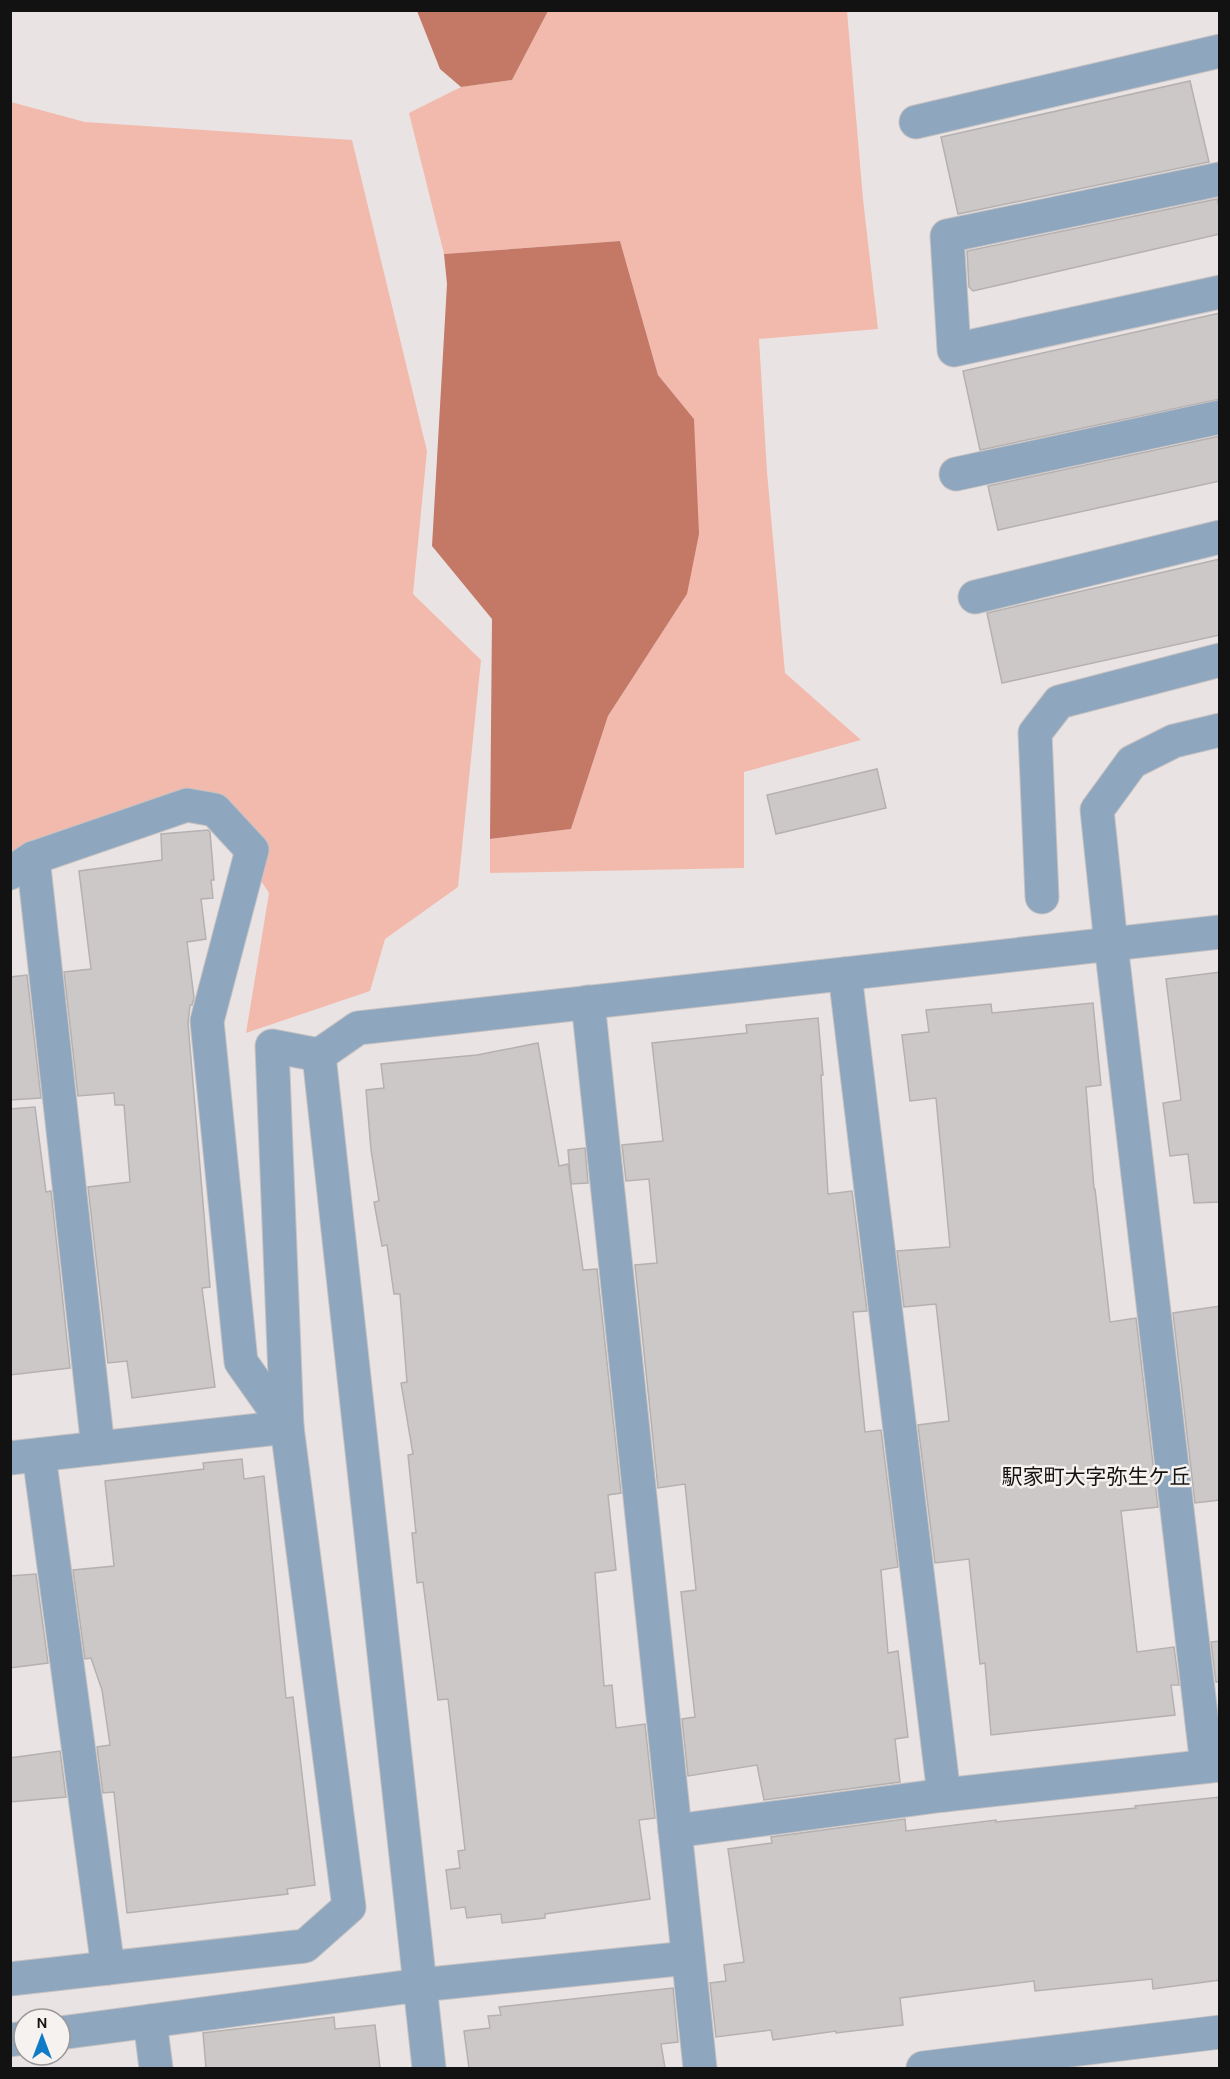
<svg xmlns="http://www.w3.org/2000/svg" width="1230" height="2079" viewBox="0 0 1230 2079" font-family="Karla,'Noto Sans JP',sans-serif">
  <rect width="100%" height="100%" fill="#e9e4e3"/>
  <g fill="#f2baad">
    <path d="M 548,11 L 847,11 L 863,199 L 878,329 L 759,339 L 767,472 L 785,673 L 861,740 L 744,772 L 744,868 L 490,873 L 490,839 L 571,829 L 608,716 L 687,594 L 694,419 L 658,375 L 620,241 L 444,254 L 409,113 L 461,87 L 512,80 Z"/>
    <path d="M 11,102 L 85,122 L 352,140 L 427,451 L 413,594 L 481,660 L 458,887 L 385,939 L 370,991 L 246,1033 L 269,893 L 215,811 L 11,865 Z"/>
  </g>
  <g fill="#c47866">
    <path d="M 417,11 L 548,11 L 512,80 L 461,87 L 440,69 Z"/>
    <path d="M 620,241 L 658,375 L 694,419 L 699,534 L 687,594 L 608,716 L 571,829 L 490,839 L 492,619 L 432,546 L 447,284 L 444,254 Z"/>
  </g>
  <g fill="#ccc8c7" stroke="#b5b1b0" stroke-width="1.5">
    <path d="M 1190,81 L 1209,162 L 958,214 L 941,137 Z"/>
    <path d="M 1217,199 L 1220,210 L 1220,234 L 973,291 L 969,287 L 967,251 Z"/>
    <path d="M 1220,313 L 1220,399 L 980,450 L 963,371 Z"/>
    <path d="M 1220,436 L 1220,481 L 998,530 L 988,486 Z"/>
    <path d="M 1220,559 L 1220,635 L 1002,683 L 987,613 Z"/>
    <path d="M 877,769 L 886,808 L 776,834 L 767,795 Z"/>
    <path d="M 208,830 L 210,832 L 214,880 L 211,880 L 213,898 L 201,899 L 206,939 L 187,942 L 194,998 L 192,1005 L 190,1005 L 188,1023 L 210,1287 L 202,1288 L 215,1387 L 132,1398 L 127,1361 L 108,1363 L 88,1187 L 130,1182 L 124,1105 L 115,1105 L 114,1093 L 78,1096 L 64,972 L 91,969 L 79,871 L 162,860 L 161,834 Z"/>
    <path d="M 1220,972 L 1220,1202 L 1194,1203 L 1188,1154 L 1170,1156 L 1163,1103 L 1181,1100 L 1166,979 Z"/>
    <path d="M 27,975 L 41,1098 L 10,1100 L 10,977 Z"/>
    <path d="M 1093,1003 L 1101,1085 L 1086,1087 L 1094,1189 L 1095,1189 L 1110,1322 L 1136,1318 L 1158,1507 L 1121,1511 L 1137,1652 L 1174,1647 L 1179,1685 L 1171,1685 L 1175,1715 L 991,1735 L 985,1663 L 980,1664 L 969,1559 L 935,1563 L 918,1425 L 949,1421 L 936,1304 L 904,1307 L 897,1251 L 950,1247 L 936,1098 L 910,1101 L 902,1035 L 929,1032 L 926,1010 L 991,1004 L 992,1013 Z"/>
    <path d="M 818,1018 L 823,1075 L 821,1075 L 828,1194 L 852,1191 L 867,1311 L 853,1312 L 865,1432 L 881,1430 L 898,1567 L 881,1570 L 888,1653 L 898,1651 L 908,1737 L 895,1739 L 900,1782 L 764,1800 L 757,1765 L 688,1776 L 682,1719 L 695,1717 L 681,1592 L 696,1590 L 685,1484 L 658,1488 L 635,1265 L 657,1263 L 649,1179 L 626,1181 L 622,1145 L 663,1141 L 652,1043 L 747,1033 L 746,1025 Z"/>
    <path d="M 538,1043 L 559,1166 L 568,1164 L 583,1270 L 597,1269 L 621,1493 L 608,1495 L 616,1570 L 595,1573 L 604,1686 L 612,1685 L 616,1728 L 645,1724 L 655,1818 L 639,1820 L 650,1899 L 545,1914 L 545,1918 L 502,1923 L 501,1914 L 467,1918 L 465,1907 L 451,1909 L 446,1870 L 460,1868 L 458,1851 L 465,1850 L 448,1699 L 438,1700 L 423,1582 L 417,1583 L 412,1533 L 416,1533 L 408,1455 L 413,1454 L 401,1383 L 407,1382 L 400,1294 L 394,1294 L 387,1245 L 382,1246 L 374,1202 L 379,1201 L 371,1150 L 366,1090 L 384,1088 L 381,1064 L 477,1055 Z"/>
    <path d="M 35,1107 L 46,1192 L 51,1191 L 70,1368 L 10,1375 L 10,1109 Z"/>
    <path d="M 585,1148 L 588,1183 L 571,1184 L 568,1150 Z"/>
    <path d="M 1220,1306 L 1220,1500 L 1195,1503 L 1173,1313 Z"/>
    <path d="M 242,1459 L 244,1479 L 264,1476 L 286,1698 L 293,1697 L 315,1885 L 287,1889 L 288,1894 L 127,1913 L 114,1792 L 103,1793 L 97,1747 L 110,1745 L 102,1690 L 91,1658 L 85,1659 L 73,1570 L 114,1566 L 105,1481 L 204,1469 L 203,1463 Z"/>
    <path d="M 36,1574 L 48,1663 L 10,1668 L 10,1576 Z"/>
    <path d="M 1220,1641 L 1220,1682 L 1216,1682 L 1211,1642 Z"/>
    <path d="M 60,1751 L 66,1797 L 10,1802 L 10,1758 Z"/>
    <path d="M 1220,1797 L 1220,1980 L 1153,1989 L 1152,1979 L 1035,1991 L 1034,1981 L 900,1998 L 903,2025 L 836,2033 L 836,2031 L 773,2040 L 771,2030 L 716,2037 L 710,1983 L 726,1981 L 724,1965 L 744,1962 L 728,1849 L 772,1843 L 771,1837 L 905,1819 L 906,1831 L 996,1820 L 996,1822 L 1136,1808 L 1135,1806 Z"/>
    <path d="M 673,1988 L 678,2042 L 661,2044 L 665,2068 L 469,2068 L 464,2031 L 490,2028 L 488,2016 L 501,2015 L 499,2007 Z"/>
    <path d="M 334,2017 L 335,2029 L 375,2025 L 380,2068 L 206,2068 L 203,2033 Z"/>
  </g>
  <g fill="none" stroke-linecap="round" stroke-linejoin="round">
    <defs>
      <g id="minor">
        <path d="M 916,122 L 1220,51"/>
        <path d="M 1220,179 L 947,236 L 954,350 L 1220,292"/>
        <path d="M 956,474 L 1220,417"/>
        <path d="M 975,597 L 1220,537"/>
        <path d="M 33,858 L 98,1448"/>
        <path d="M 10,873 L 33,858 L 187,805 L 215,810 L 252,850 L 207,1021 L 241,1362 L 287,1427 L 349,1907 L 305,1946 L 10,1979"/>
        <path d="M 1042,897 L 1035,733 L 1059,702 L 1220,660"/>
        <path d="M 845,974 L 944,1795"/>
        <path d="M 588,1002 L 700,2068"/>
        <path d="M 39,1455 L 108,1968"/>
        <path d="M 10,1458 L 287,1427 L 272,1046 L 319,1055"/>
        <path d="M 1207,1766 L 1111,944 L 1097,810 L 1132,762 L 1174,741 L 1220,730"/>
        <path d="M 675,1831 L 944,1795 L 1220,1765"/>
        <path d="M 150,2021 L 156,2068"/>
        <path d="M 60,2033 L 420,1985 L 688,1958"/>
        <path d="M 10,2040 L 24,2038"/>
        <path d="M 429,2068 L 319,1055 L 358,1028 L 1220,932"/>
        <path d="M 923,2068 L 1220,2032"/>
      </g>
    </defs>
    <use href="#minor" stroke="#c7c2c2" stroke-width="35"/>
    <use href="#minor" stroke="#8ea7bf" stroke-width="33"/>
  </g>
  <g text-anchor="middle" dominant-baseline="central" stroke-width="5" stroke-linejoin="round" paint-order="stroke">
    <g font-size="21" fill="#131212" stroke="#f6f2f0">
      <text x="1096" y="1477">駅家町大字弥生ケ丘</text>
    </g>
  </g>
  <rect width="1230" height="2079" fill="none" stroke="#131212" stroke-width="24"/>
  <g transform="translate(42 2037)"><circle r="28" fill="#f6f2f0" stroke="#9b9897" stroke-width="1.5"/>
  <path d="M0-4.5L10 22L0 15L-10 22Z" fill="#107bc6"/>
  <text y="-9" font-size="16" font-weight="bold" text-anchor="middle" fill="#131212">N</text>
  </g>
</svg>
